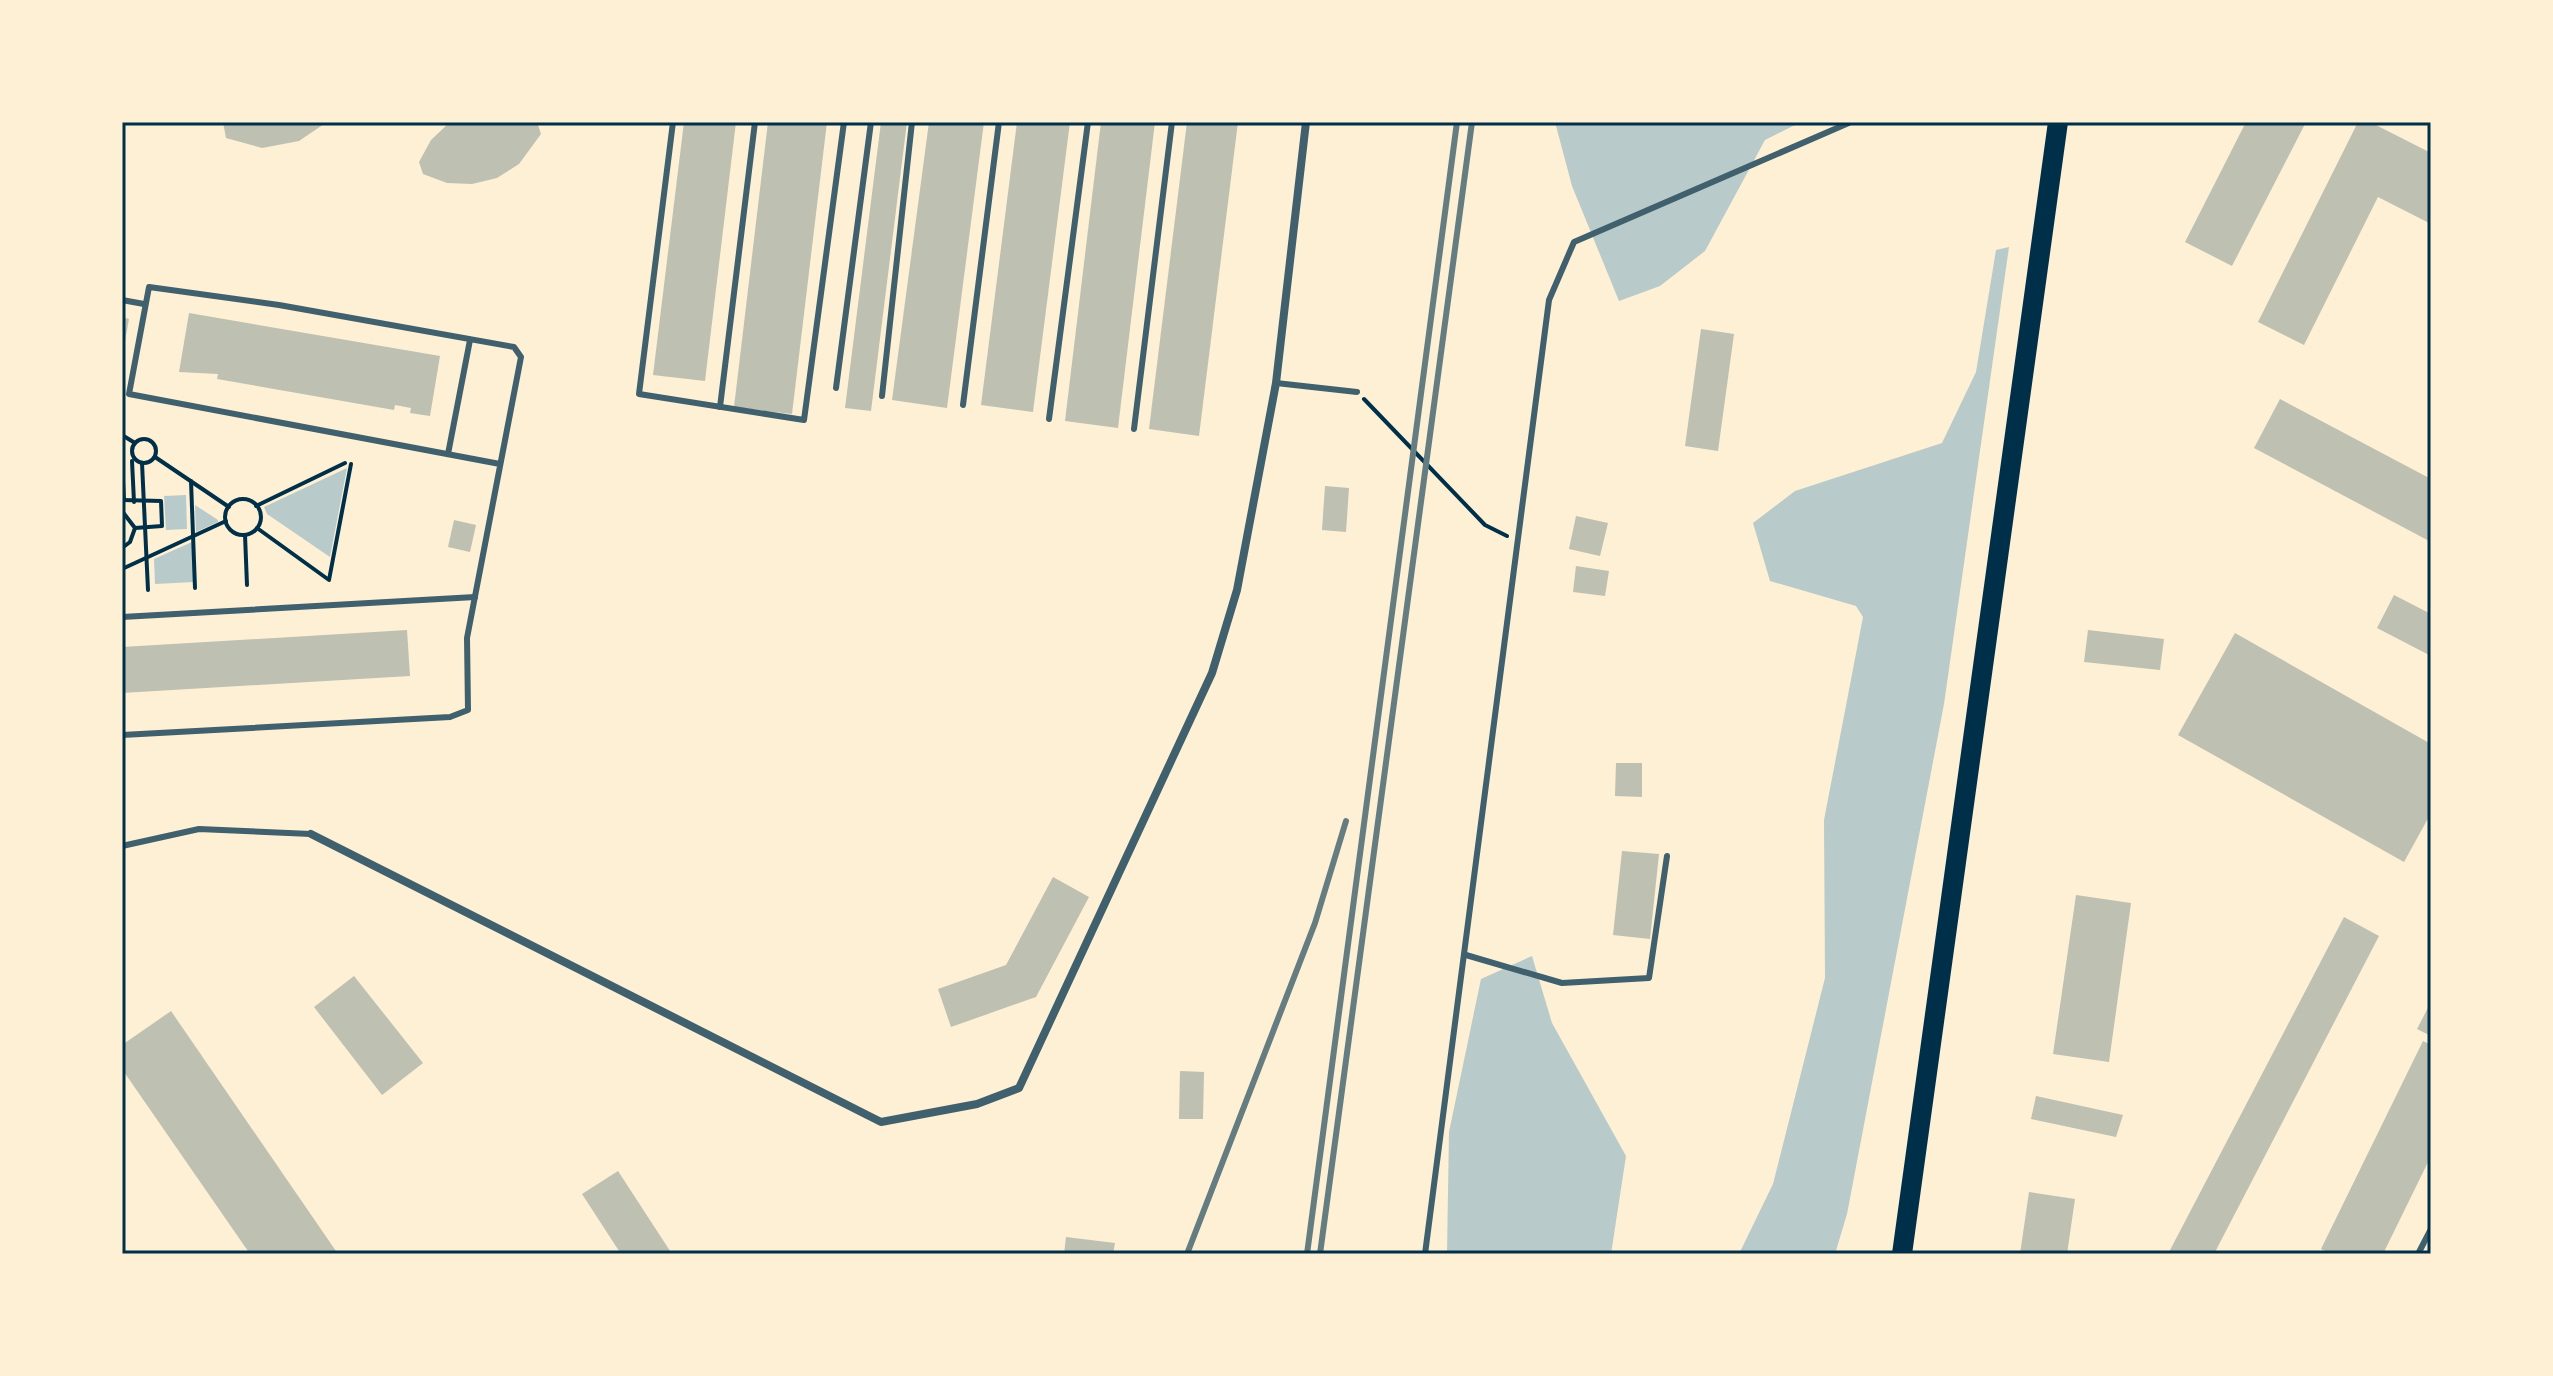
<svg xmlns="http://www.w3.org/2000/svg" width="2553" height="1376" viewBox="0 0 2553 1376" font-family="Commissioner,sans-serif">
  <rect width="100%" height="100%" fill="#fdf0d5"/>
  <g fill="#b9caca">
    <path d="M 1555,122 L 1801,122 L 1765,140 L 1705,251 L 1660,286 L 1619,301 L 1572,186 Z"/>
    <path d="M 2009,247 L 1944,704 L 1847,1214 L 1835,1254 L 1739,1254 L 1773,1184 L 1825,978 L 1824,820 L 1863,617 L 1856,606 L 1770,581 L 1753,523 L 1795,491 L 1942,443 L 1976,372 L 1996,250 Z"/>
    <path d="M 347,468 L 330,557 L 267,514 L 264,507 Z"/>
    <path d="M 186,495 L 187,529 L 166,530 L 164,496 Z"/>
    <path d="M 195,505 L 218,520 L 218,522 L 196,532 Z"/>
    <path d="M 192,542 L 194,582 L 155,584 L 154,559 Z"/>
    <path d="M 1532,956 L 1552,1023 L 1626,1156 L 1611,1254 L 1447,1254 L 1449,1132 L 1481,979 Z"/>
  </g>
  <g fill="#bec0b2">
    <path d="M 223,122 L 327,122 L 299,141 L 262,148 L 226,138 Z"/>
    <path d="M 450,122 L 537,122 L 541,134 L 519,164 L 497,178 L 472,184 L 447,183 L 423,174 L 419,162 L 431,140 Z"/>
    <path d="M 684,122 L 736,122 L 705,381 L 653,375 Z"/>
    <path d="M 768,122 L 827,122 L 792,414 L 734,407 Z"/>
    <path d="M 881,122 L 907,122 L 871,411 L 845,408 Z"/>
    <path d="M 929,122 L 984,122 L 947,408 L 892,400 Z"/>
    <path d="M 1017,122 L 1070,122 L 1033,412 L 981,405 Z"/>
    <path d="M 1101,122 L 1155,122 L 1118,428 L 1065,421 Z"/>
    <path d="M 1187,122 L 1238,122 L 1199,436 L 1149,429 Z"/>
    <path d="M 2246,122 L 2306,122 L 2232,266 L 2185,242 Z"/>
    <path d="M 2358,122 L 2370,122 L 2431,153 L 2431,224 L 2378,197 L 2304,345 L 2258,322 Z"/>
    <path d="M 189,313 L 440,356 L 430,416 L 410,413 L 411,408 L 395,405 L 394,410 L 217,379 L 218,374 L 179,372 Z"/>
    <path d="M 122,317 L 129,319 L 125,341 L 122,341 Z"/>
    <path d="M 1701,329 L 1734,334 L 1718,451 L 1685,446 Z"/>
    <path d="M 2280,399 L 2431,479 L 2431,542 L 2254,448 Z"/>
    <path d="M 1325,486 L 1349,488 L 1346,532 L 1322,530 Z"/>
    <path d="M 1576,516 L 1608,523 L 1600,556 L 1569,549 Z"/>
    <path d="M 454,520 L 476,525 L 470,552 L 448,547 Z"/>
    <path d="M 1576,566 L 1609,571 L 1605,596 L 1573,592 Z"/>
    <path d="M 2394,595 L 2431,614 L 2431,656 L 2377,628 Z"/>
    <path d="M 407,630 L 410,676 L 122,693 L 122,647 Z"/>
    <path d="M 2088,630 L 2164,639 L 2160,670 L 2084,662 Z"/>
    <path d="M 2235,633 L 2431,744 L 2431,813 L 2404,862 L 2178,735 Z"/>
    <path d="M 1616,763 L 1642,763 L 1642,797 L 1615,796 Z"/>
    <path d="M 1622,851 L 1659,854 L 1650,939 L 1613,935 Z"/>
    <path d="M 1053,877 L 1089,897 L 1036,997 L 951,1027 L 938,989 L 1006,965 Z"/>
    <path d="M 2076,895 L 2131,903 L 2109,1062 L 2053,1054 Z"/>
    <path d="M 2344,917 L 2379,936 L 2214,1254 L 2168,1254 Z"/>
    <path d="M 354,976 L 423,1063 L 382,1095 L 314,1007 Z"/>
    <path d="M 2431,1002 L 2431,1036 L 2417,1029 Z"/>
    <path d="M 171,1011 L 338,1254 L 250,1254 L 122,1069 L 122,1045 Z"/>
    <path d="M 2423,1041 L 2431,1045 L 2431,1156 L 2383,1254 L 2331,1254 L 2321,1249 Z"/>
    <path d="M 1180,1071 L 1204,1072 L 1203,1119 L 1179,1119 Z"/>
    <path d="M 2036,1096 L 2123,1115 L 2116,1137 L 2031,1119 Z"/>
    <path d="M 618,1171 L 672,1254 L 621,1254 L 582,1194 Z"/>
    <path d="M 2029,1192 L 2075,1199 L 2067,1254 L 2020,1254 Z"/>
    <path d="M 1066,1237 L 1115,1243 L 1113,1254 L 1064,1254 Z"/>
  </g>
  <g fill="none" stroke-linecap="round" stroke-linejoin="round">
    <g stroke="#003049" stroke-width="4">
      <path d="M 1364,399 L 1485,525 L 1507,536"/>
      <path d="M 122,435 L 135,443"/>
      <circle cx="144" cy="451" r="12"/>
      <path d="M 155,457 L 229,507"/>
      <path d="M 132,461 L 134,502"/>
      <path d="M 122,463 L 124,500"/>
      <path d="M 142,463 L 148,590"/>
      <path d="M 191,481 L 195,588"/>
      <circle cx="243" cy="517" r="18"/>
      <path d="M 122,500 L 161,501 L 162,526 L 135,528"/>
      <path d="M 256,506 L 345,463"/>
      <path d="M 122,511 L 135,528 L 130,542 L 122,548"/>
      <path d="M 257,528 L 329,580 L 351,464"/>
      <path d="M 245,535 L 247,585"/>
      <path d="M 122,569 L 226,521"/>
    </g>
    <g stroke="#3f606c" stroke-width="6">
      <path d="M 673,122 L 639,394 L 804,420 L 844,122"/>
      <path d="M 122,300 L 144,304"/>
      <path d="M 1276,383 L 1357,392"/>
      <path d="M 836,388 L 871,122"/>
      <path d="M 882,396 L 912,122"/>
      <path d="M 963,405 L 999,122"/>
      <path d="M 720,407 L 755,122"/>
      <path d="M 1049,419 L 1088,122"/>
      <path d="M 1134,429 L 1172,122"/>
      <path d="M 448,454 L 470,340"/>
      <path d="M 122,617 L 475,597"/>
      <path d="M 122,735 L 450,717 L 468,710 L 467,638 L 521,357 L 514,347 L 279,305 L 149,287 L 129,394 L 500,464"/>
      <path d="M 122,846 L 199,829 L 311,834"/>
      <path d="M 1466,955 L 1562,983 L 1649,978 L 1667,856"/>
      <path d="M 1425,1254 L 1549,300 L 1574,242 L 1851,122"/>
      <path d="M 2418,1254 L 2431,1229"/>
    </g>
    <path stroke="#3f606c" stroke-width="8" d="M 311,834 L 881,1122 L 977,1104 L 1019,1088 L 1212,673 L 1237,590 L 1276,383 L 1306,122"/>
    <path stroke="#003049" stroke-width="20" d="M 1902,1254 L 2058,122"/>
    <g stroke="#657d81" stroke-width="6">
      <path d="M 1187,1254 L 1315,923 L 1346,821"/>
      <path d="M 1307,1254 L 1457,122"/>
      <path d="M 1320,1254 L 1472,122"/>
    </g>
  </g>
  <rect width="2553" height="1376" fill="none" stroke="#fdf0d5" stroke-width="248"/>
  <rect x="124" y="124" width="2305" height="1128" fill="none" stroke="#003049" stroke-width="3"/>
</svg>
